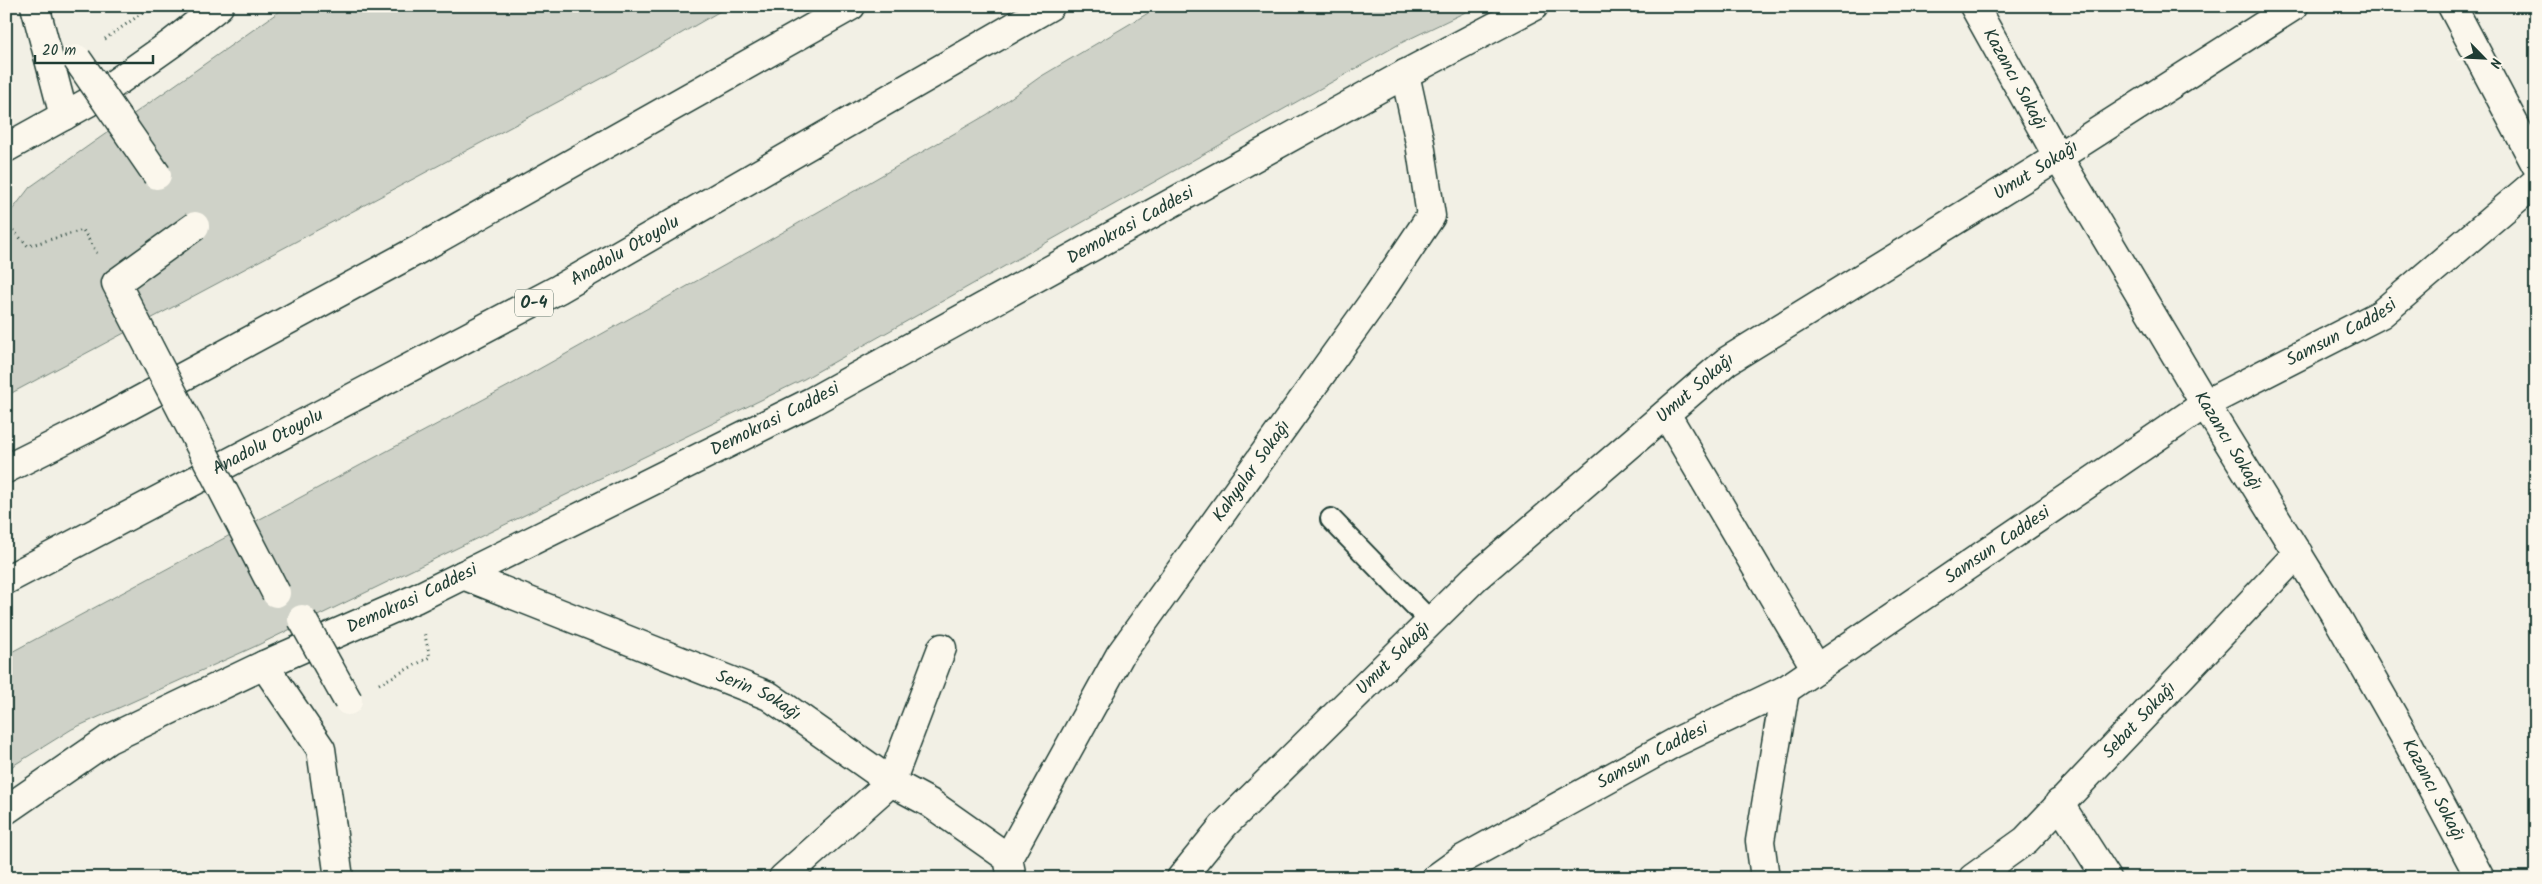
<svg xmlns="http://www.w3.org/2000/svg" width="2542" height="884" viewBox="0 0 2542 884" font-family="Kalam,sans-serif">
  <rect width="100%" height="100%" fill="#f2f0e5"/>
  <filter id="ink" filterUnits="userSpaceOnUse"><feTurbulence type="fractalNoise" baseFrequency=".02" numOctaves="2"/><feDisplacementMap in="SourceGraphic" scale="10" xChannelSelector="R" yChannelSelector="G"/><feConvolveMatrix kernelMatrix="1 2 1 2 8 2 1 2 1" color-interpolation-filters="sRGB"/></filter>
  <g filter="url(#ink)">
    <g fill="#cfd2c8" stroke="#77887e">
      <path d="M 287,6 L 729,6 L 614,72 L 6,396 L 6,218 L 30,187 Z"/>
      <path d="M 1160,6 L 1478,6 L 1403,42 L 804,379 L 256,646 L 72,729 L 6,770 L 6,655 L 514,383 L 752,250 L 988,114 L 1040,77 Z"/>
    </g>
    <g fill="none" stroke-linecap="round" stroke-linejoin="round">
      <defs>
        <path id="service" d="M 1331,519 L 1431,622"/>
        <g id="minor">
          <path d="M 35,6 L 64,116"/>
          <path id="s1" d="M 1974,6 L 2058,157 L 2205,404 L 2339,621 L 2406,739 L 2480,878"/>
          <path d="M 2452,6 L 2536,165"/>
          <path d="M 1666,414 L 1816,669"/>
          <path id="s2" d="M 463,575 L 769,696 L 891,782 L 930,803 L 1008,858 L 1012,878"/>
          <path d="M 264,665 L 321,749 L 339,878"/>
          <path d="M 2059,803 L 2107,878"/>
          <path id="s3" d="M 1008,858 L 1120,655 L 1378,295 L 1431,216 L 1420,143 L 1405,74"/>
          <path d="M 783,878 L 891,782 L 942,648"/>
          <path id="s4" d="M 1181,878 L 1224,825 L 1475,578 L 1727,361 L 2058,157 L 2294,6"/>
          <path d="M 1765,878 L 1760,841 L 1785,690"/>
          <path id="s5" d="M 1973,878 L 2026,840 L 2298,553"/>
        </g>
        <g id="tertiary">
          <path d="M 6,148 L 87,103 L 172,43 L 219,6"/>
          <path id="s6" d="M 6,810 L 109,739 L 264,665 L 415,599 L 811,402 L 1405,74 L 1534,6"/>
          <path id="s7" d="M 1436,878 L 1461,860 L 1674,743 L 1785,690 L 2205,404 L 2381,314 L 2536,182"/>
        </g>
        <g id="motorway">
          <path d="M 6,469 L 90,427 L 414,252 L 851,6"/>
          <path id="s8" d="M 6,580 L 559,289 L 1050,6"/>
        </g>
      </defs>
      <use href="#service" stroke="#1f3d34" stroke-width="24"/>
      <use href="#minor" stroke="#1f3d34" stroke-width="31"/>
      <use href="#tertiary" stroke="#1f3d34" stroke-width="31"/>
      <use href="#motorway" stroke="#1f3d34" stroke-width="31"/>
      <g stroke="#1f3d34" stroke-width="3" stroke-dasharray="1 4" stroke-linecap="butt">
        <path d="M 105,39 L 148,9 L 152,14"/>
        <path d="M 6,223 L 28,246 L 83,230 L 98,255"/>
        <path d="M 379,684 L 430,657 L 424,632"/>
      </g>
      <use href="#service" stroke="#fbf7ec" stroke-width="20"/>
      <use href="#minor" stroke="#fbf7ec" stroke-width="28"/>
      <use href="#tertiary" stroke="#fbf7ec" stroke-width="28"/>
      <use href="#motorway" stroke="#fbf7ec" stroke-width="28"/>
      <defs>
        <g id="pedestrian-bridge">
          <path d="M 77,59 L 157,175"/>
          <path d="M 195,226 L 116,283 L 276,593"/>
          <path d="M 302,619 L 348,701"/>
        </g>
      </defs>
      <use href="#pedestrian-bridge" stroke="#1f3d34" stroke-width="31" stroke-linecap="butt"/>
      <use href="#pedestrian-bridge" stroke="#fbf7ec" stroke-width="28"/>
    </g>
  </g>
  <g text-anchor="middle" dominant-baseline="central" stroke-width="4.5" stroke-linejoin="round" paint-order="stroke">
    <rect fill="#fbf7ec" stroke="#61756b" stroke-width="1" x="515" y="289.5" width="38" height="27" rx="4"/>
    <g font-size="16" font-weight="bold" fill="#1f3d34">
      <text x="534" y="303">O-4</text>
    </g>
    <g font-size="18" fill="#1f3d34" stroke="#fbf7ec">
      <text stroke="none"><textPath href="#s1" startOffset="84">Kazancı Sokağı</textPath></text>
      <text stroke="none"><textPath href="#s4" startOffset="1116">Umut Sokağı</textPath></text>
      <text stroke="none"><textPath href="#s6" startOffset="1269">Demokrasi Caddesi</textPath></text>
      <text stroke="none"><textPath href="#s8" startOffset="701">Anadolu Otoyolu</textPath></text>
      <text stroke="none"><textPath href="#s7" startOffset="1059">Samsun Caddesi</textPath></text>
      <text stroke="none"><textPath href="#s4" startOffset="711">Umut Sokağı</textPath></text>
      <text stroke="none"><textPath href="#s6" startOffset="864">Demokrasi Caddesi</textPath></text>
      <text stroke="none"><textPath href="#s1" startOffset="504">Kazancı Sokağı</textPath></text>
      <text stroke="none"><textPath href="#s8" startOffset="296">Anadolu Otoyolu</textPath></text>
      <text stroke="none"><textPath href="#s3" startOffset="458">Kahyalar Sokağı</textPath></text>
      <text stroke="none"><textPath href="#s7" startOffset="654">Samsun Caddesi</textPath></text>
      <text stroke="none"><textPath href="#s6" startOffset="459">Demokrasi Caddesi</textPath></text>
      <text stroke="none"><textPath href="#s4" startOffset="306">Umut Sokağı</textPath></text>
      <text stroke="none"><textPath href="#s2" startOffset="319">Serin Sokağı</textPath></text>
      <text stroke="none"><textPath href="#s5" startOffset="230">Sebat Sokağı</textPath></text>
      <text stroke="none"><textPath href="#s7" startOffset="249">Samsun Caddesi</textPath></text>
      <text stroke="none"><textPath href="#s1" startOffset="909">Kazancı Sokağı</textPath></text>
    </g>
  </g>
  <rect width="2542" height="884" fill="none" stroke="#fbf7ec" stroke-width="25"/>
  <rect x="12" y="12" width="2517" height="859" fill="none" stroke="#1f3d34" stroke-width="2" filter="url(#ink)"/>
  <g transform="translate(2484 58) rotate(114)" stroke="#fbf7ec" stroke-width="4" paint-order="stroke">
  <path d="M0-4L9 19L0 12L-9 19Z" fill="#1f3d34"/>
  <text y="-8" font-size="14" font-weight="bold" text-anchor="middle" fill="#1f3d34">N</text>
  </g>
  <path d="M35 55v8h118v-8" fill="none" stroke="#1f3d34" stroke-width="2.5"/>
  <text x="42" y="55" font-size="15" fill="#1f3d34" stroke="#fbf7ec" stroke-width="4" paint-order="stroke">20 m</text>
</svg>
